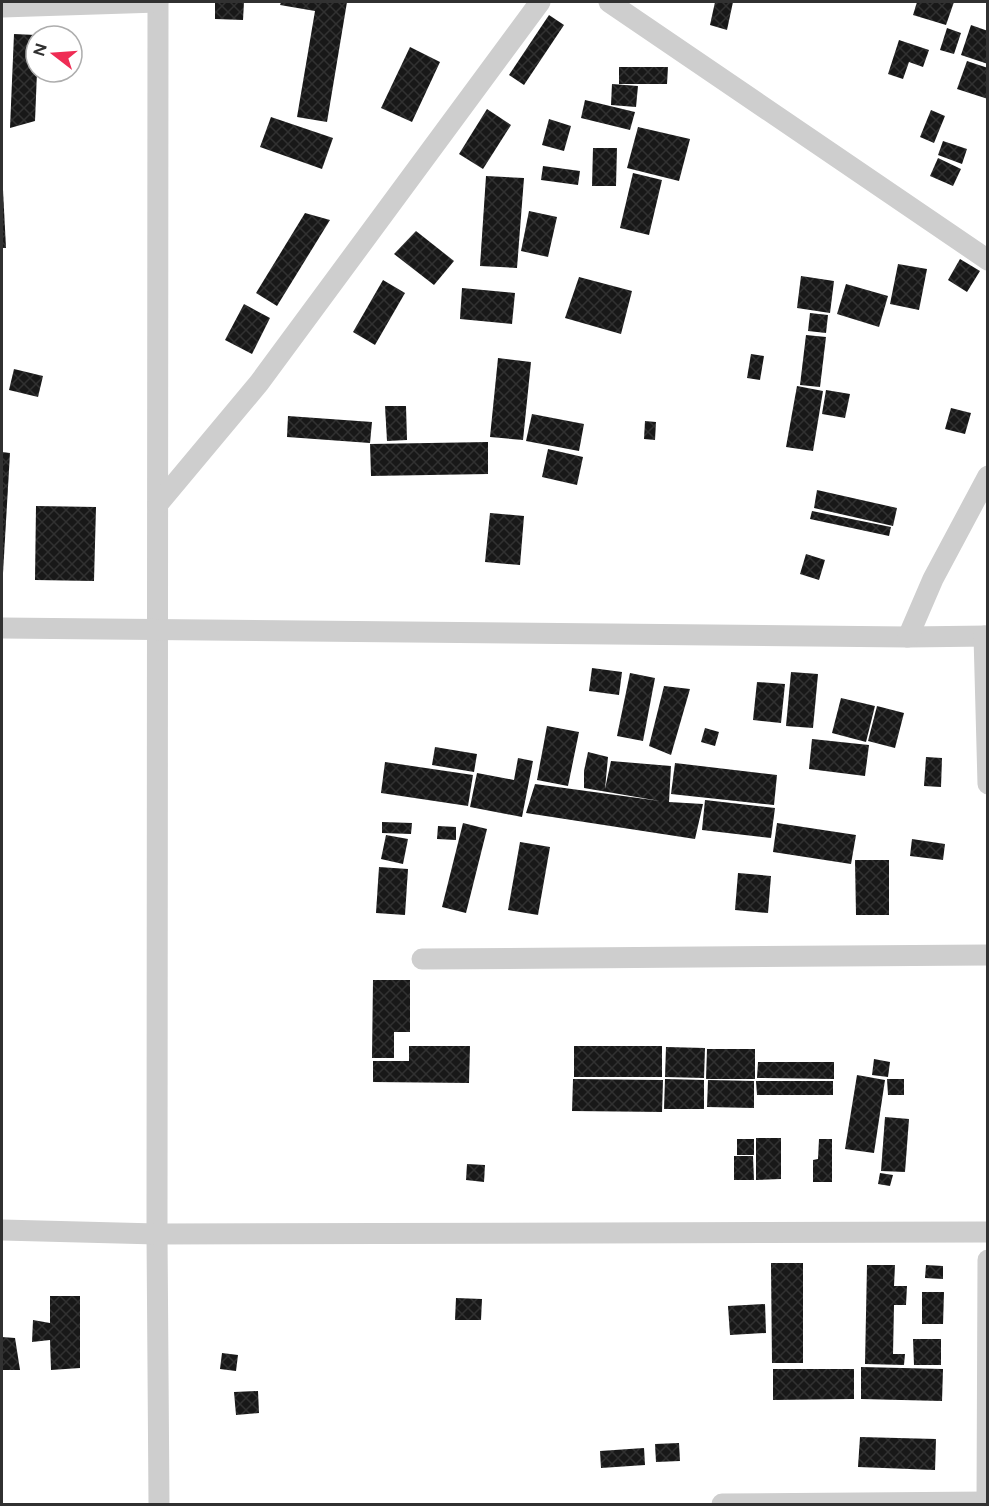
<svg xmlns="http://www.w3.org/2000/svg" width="989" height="1506" viewBox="0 0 989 1506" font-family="Figtree,sans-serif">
  <defs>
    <pattern id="building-cross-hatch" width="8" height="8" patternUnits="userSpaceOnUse" patternTransform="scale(1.5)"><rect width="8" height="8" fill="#181818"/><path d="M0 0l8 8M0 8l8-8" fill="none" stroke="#313131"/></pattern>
  </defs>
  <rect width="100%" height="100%" fill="#fff"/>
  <g fill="url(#building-cross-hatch)">
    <path d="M 215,2 L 244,2 L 243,20 L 215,19 Z"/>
    <path d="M 281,2 L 347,2 L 327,122 L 297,117 L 315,11 L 280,5 Z"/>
    <path d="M 715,2 L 733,2 L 727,30 L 710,25 Z"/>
    <path d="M 917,2 L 954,2 L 946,25 L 913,15 Z"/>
    <path d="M 549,15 L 564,25 L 524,85 L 509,75 Z"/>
    <path d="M 971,25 L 988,31 L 988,64 L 961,55 Z"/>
    <path d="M 947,28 L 961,33 L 954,54 L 940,50 Z"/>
    <path d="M 14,34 L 36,35 L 37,72 L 35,121 L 10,128 Z"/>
    <path d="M 899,40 L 929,50 L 923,67 L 909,62 L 903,79 L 888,74 Z"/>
    <path d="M 410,47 L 440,62 L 412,122 L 381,108 Z"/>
    <path d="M 967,61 L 988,68 L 988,99 L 957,89 Z"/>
    <path d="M 619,67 L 668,67 L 667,84 L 619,84 Z"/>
    <path d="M 612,84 L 638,86 L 636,107 L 611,105 Z"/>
    <path d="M 585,100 L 635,112 L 630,130 L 581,118 Z"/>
    <path d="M 487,109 L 511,125 L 483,169 L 459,154 Z"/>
    <path d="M 931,110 L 945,116 L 934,143 L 920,137 Z"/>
    <path d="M 271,117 L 333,138 L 322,169 L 260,147 Z"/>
    <path d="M 549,119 L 571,126 L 564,151 L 542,145 Z"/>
    <path d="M 638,127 L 690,139 L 679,181 L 627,168 Z"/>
    <path d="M 943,141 L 967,149 L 962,164 L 938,155 Z"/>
    <path d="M 593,148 L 617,148 L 616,186 L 592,186 Z"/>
    <path d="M 938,158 L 961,169 L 953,186 L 930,176 Z"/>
    <path d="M 543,166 L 580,171 L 578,185 L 541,180 Z"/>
    <path d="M 633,173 L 662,180 L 649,235 L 620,228 Z"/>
    <path d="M 486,176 L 524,178 L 517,268 L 480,266 Z"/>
    <path d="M 2,190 L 3,190 L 6,248 L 2,248 Z"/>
    <path d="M 529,211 L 557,217 L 548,257 L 521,251 Z"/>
    <path d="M 305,213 L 330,220 L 277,306 L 256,293 Z"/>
    <path d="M 416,231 L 454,261 L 434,285 L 394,254 Z"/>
    <path d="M 960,259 L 980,271 L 967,292 L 948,280 Z"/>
    <path d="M 898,264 L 927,269 L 919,310 L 890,304 Z"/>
    <path d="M 801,276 L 834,281 L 830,313 L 797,308 Z"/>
    <path d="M 579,277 L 632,291 L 621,334 L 565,318 Z"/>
    <path d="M 383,280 L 405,293 L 375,345 L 353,332 Z"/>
    <path d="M 846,284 L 888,296 L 879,327 L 837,314 Z"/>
    <path d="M 462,288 L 515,293 L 512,324 L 460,319 Z"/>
    <path d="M 244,304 L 270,318 L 252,354 L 225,340 Z"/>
    <path d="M 810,313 L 828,315 L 826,333 L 808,331 Z"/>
    <path d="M 806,335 L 826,337 L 820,387 L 800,385 Z"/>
    <path d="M 751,354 L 764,356 L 760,380 L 747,378 Z"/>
    <path d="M 498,358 L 531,362 L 523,440 L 490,437 Z"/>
    <path d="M 14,369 L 43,376 L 38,397 L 9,390 Z"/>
    <path d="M 797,386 L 823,391 L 813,451 L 786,447 Z"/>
    <path d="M 826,390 L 850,394 L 845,418 L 822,414 Z"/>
    <path d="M 385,406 L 406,406 L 407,440 L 387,441 Z"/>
    <path d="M 951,408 L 971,413 L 965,434 L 945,429 Z"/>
    <path d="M 532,414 L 584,424 L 579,451 L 526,441 Z"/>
    <path d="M 288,416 L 372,422 L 370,443 L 287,437 Z"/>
    <path d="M 645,421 L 656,422 L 655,440 L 644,439 Z"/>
    <path d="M 488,442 L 488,474 L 371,476 L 370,444 Z"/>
    <path d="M 548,449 L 583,457 L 577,485 L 542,477 Z"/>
    <path d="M 2,452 L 10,453 L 3,573 L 2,573 Z"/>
    <path d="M 817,490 L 897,508 L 893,526 L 814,508 Z"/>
    <path d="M 36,506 L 96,507 L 94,581 L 35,580 Z"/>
    <path d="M 812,511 L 891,527 L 889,536 L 810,519 Z"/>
    <path d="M 490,513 L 524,516 L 520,565 L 485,562 Z"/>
    <path d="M 806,554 L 825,560 L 819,580 L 800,574 Z"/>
    <path d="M 592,668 L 622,672 L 619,695 L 589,691 Z"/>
    <path d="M 791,672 L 818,674 L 813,728 L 786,726 Z"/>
    <path d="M 630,673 L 655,678 L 643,741 L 617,736 Z"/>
    <path d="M 757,682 L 785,684 L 781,723 L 753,720 Z"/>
    <path d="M 664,686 L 690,689 L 671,755 L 649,746 Z"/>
    <path d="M 841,698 L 875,706 L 866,742 L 832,733 Z"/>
    <path d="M 877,706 L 904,713 L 895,748 L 868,741 Z"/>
    <path d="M 547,726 L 579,732 L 568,786 L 537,780 Z"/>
    <path d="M 705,728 L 719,732 L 715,746 L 701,742 Z"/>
    <path d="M 812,739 L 869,745 L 865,776 L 809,769 Z"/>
    <path d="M 435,747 L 477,754 L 474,772 L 432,765 Z"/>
    <path d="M 588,752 L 608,757 L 605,789 L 611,761 L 671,766 L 669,802 L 703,804 L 695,839 L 526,813 L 535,784 L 660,801 L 584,788 L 584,771 Z"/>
    <path d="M 926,757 L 942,758 L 941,787 L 924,786 Z"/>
    <path d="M 518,758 L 533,761 L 522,817 L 470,807 L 477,773 L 514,780 Z"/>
    <path d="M 385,762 L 473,775 L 468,806 L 381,793 Z"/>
    <path d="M 675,763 L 777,775 L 774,805 L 671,794 Z"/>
    <path d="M 705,800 L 775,808 L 771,838 L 702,830 Z"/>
    <path d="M 382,822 L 412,823 L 411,834 L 382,833 Z"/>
    <path d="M 463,823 L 487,829 L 466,913 L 442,907 Z"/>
    <path d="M 777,823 L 856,835 L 851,864 L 773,852 Z"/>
    <path d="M 438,826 L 456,827 L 456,840 L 437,839 Z"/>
    <path d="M 386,835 L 408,839 L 403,864 L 381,859 Z"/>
    <path d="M 912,839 L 945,844 L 943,860 L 910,856 Z"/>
    <path d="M 520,842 L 550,847 L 538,915 L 508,910 Z"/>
    <path d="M 855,860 L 889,860 L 889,915 L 856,915 Z"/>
    <path d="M 379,867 L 408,869 L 405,915 L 376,913 Z"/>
    <path d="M 738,873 L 771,876 L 768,913 L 735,910 Z"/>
    <path d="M 373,980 L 410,980 L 410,1032 L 394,1032 L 394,1058 L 372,1058 Z"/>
    <path d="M 409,1046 L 470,1046 L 469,1083 L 373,1082 L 373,1061 L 409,1061 Z"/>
    <rect x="574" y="1046" width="88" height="31"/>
    <path d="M 666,1047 L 705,1048 L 704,1078 L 665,1077 Z"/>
    <path d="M 707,1049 L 755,1049 L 755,1079 L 706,1079 Z"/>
    <path d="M 874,1059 L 890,1062 L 888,1077 L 872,1075 Z"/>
    <path d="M 758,1062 L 834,1062 L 834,1079 L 757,1078 Z"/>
    <path d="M 857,1075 L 885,1080 L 874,1153 L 845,1149 Z"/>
    <path d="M 573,1079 L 663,1080 L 662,1112 L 572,1111 Z"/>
    <path d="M 665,1079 L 704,1080 L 704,1109 L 664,1109 Z"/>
    <path d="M 887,1079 L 904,1079 L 904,1095 L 888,1095 Z"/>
    <path d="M 708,1080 L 754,1081 L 754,1108 L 707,1107 Z"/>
    <path d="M 756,1081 L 833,1081 L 833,1095 L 757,1095 Z"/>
    <path d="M 885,1117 L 909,1119 L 905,1172 L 881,1171 Z"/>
    <path d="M 756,1138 L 781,1138 L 781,1179 L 756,1180 Z"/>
    <rect x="737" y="1139" width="17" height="16"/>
    <path d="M 819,1139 L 832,1139 L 832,1182 L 813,1182 L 813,1160 L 818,1159 Z"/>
    <path d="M 734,1156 L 753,1156 L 754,1180 L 734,1180 Z"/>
    <path d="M 467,1164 L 485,1165 L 484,1182 L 466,1180 Z"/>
    <path d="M 880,1173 L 893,1175 L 890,1186 L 878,1184 Z"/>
    <path d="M 771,1263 L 803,1263 L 803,1363 L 772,1363 Z"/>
    <path d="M 867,1265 L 895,1265 L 894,1286 L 907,1286 L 906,1305 L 894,1305 L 893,1354 L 905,1354 L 904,1365 L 865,1364 Z"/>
    <path d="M 926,1265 L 943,1266 L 943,1279 L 925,1278 Z"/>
    <path d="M 922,1292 L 944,1292 L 943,1324 L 922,1324 Z"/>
    <path d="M 50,1296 L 80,1296 L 80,1368 L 51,1370 L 50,1340 L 32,1342 L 33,1320 L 50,1323 Z"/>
    <path d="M 456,1298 L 482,1299 L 481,1320 L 455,1320 Z"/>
    <path d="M 765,1304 L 766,1333 L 730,1335 L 728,1306 Z"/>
    <path d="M 2,1337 L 15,1338 L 20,1370 L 2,1370 Z"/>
    <path d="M 913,1339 L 941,1339 L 941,1365 L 914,1365 Z"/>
    <path d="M 222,1353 L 238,1355 L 236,1371 L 220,1369 Z"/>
    <path d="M 861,1367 L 943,1369 L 942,1401 L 861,1399 Z"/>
    <path d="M 773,1369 L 854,1369 L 854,1399 L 773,1400 Z"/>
    <path d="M 258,1391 L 259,1413 L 236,1415 L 234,1392 Z"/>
    <path d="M 860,1437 L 936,1439 L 935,1470 L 858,1467 Z"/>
    <path d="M 679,1443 L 680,1461 L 656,1462 L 655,1444 Z"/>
    <path d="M 644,1448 L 645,1465 L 601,1468 L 600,1451 Z"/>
  </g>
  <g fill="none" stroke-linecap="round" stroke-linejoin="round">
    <g stroke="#cecece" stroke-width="21">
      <path d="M 158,2 L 157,1234 L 159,1504"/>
      <path d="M 609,2 L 988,260"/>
      <path d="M 2,7 L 158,2"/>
      <path d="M 158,504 L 259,383 L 540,2"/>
      <path d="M 2,628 L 908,637 L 988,636"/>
      <path d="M 984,636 L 988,784"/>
      <path d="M 908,637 L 933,579 L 988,476"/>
      <path d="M 422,959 L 988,955"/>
      <path d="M 2,1230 L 157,1234 L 988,1232"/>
      <path d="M 722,1504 L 988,1502"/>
      <path d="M 987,1504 L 988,1260"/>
    </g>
  </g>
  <rect width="989" height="1506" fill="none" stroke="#313131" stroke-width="6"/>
  <g transform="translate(54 54) rotate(287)"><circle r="28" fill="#ffffff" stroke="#adadad" stroke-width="1.5"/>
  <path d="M0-4.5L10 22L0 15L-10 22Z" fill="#ef2c54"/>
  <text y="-9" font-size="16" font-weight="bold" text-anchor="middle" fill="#313131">N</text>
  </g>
</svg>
